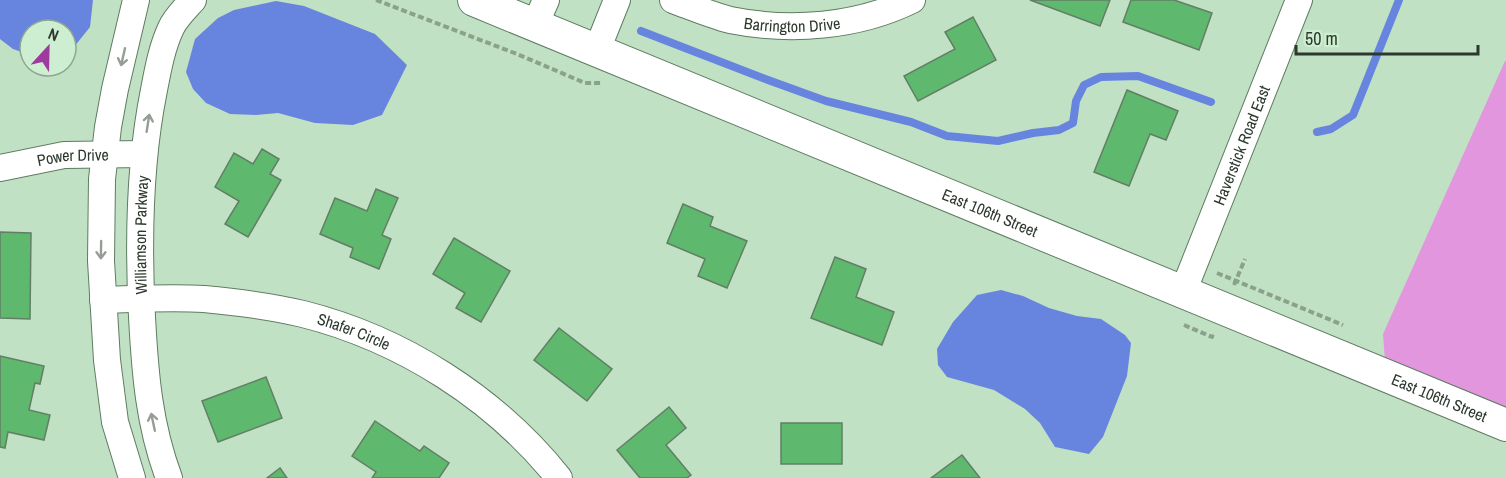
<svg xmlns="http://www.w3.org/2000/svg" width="1506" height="478" viewBox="0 0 1506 478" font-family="'Archivo Narrow',sans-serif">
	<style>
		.green { fill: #e196de }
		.water { fill: #6785de }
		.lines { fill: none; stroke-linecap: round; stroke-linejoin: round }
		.stream { stroke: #6785de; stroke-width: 8 }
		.building { fill: #5eb86e; stroke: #627f65; stroke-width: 1.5 }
		.minor-casing { stroke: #5f7c62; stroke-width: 28 }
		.tertiary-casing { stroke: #5f7c62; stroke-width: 34 }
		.path { stroke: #8aa28c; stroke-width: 4; stroke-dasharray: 6 3; stroke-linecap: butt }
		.minor { stroke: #fff; stroke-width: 26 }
		.tertiary { stroke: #fff; stroke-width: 32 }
		.oneway { stroke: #969c96 }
		.labels { text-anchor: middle; stroke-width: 4.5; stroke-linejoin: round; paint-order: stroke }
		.street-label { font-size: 16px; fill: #2d392e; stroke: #ceeed1 }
	</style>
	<rect width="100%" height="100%" fill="#c1e1c4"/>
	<path class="green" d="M1505,61H1506V408L1385,361L1383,334Z"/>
	<g class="water">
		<path d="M0,0H93L90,27L70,52L66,53V30H30V55L13,49L0,39Z"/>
		<path d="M276,1L304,6L375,34L407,65L382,115L353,125L315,123L278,113L256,115L230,114L206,103L193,89L186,72L195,39L218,18L234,10Z"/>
		<path d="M1001,290L1023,296L1049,308L1077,316L1101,319L1125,335L1131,343L1127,376L1103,437L1089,454L1055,447L1040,423L1025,409L994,390L947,377L938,365L937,349L953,322L977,295Z"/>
	</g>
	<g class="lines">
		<g class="stream">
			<path d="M641,31L768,80L826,101L911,122L947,136L998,141L1033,133L1059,130L1073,123L1076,101L1084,85L1101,77L1138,76L1211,102"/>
			<path d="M1317,132L1331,129L1353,115L1399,0"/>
		</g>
	</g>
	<g class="building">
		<path d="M1030,0H1110L1100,26Z"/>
		<path d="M1131,0H1174L1212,13L1199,50L1123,22Z"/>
		<path d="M973,17L996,60L918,101L904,76L955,49L945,32Z"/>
		<path d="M1127,90L1178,111L1166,140L1150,134L1129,186L1094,172Z"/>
		<path d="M262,149L279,159L270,174L281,180L248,237L225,224L239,201L215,187L234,153L253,164Z"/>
		<path d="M376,189L398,198L382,235L391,239L379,269L350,257L353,248L320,234L335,198L367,211Z"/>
		<path d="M683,204L713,217L710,226L747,241L727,288L698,276L705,259L667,243Z"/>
		<path d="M0,232L31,233L30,319L0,318Z"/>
		<path d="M454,238L510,271L481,322L456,308L465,293L433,274Z"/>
		<path d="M835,257L866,269L856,297L894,312L882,345L811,318Z"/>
		<path d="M559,328L612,369L587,401L534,360Z"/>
		<path d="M0,356L44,366L40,384L35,383L29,410L50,415L44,440L8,432L5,448L0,447Z"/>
		<path d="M266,377L282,418L218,442L202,401Z"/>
		<path d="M669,407L686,428L666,445L691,475L687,478H640L617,450Z"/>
		<path d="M375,421L420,451L424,446L449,463L439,478H372L376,472L352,456Z"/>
		<rect x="781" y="423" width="61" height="41"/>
		<path d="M962,455L980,478H931Z"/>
		<path d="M280,468L287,478H267Z"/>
	</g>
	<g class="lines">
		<defs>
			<g id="minor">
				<path id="s1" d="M673,0C692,7 711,15 730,20C790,32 857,27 912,0"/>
				<path d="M535,25L546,0"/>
				<path d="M597,50L617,0"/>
				<path id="s2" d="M0,168L64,155L144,154"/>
				<path id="s3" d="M1183,292L1299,0"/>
				<path id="s4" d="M103,300C137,299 170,297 204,299C237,302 270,306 303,314C402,339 495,398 559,478"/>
				<path d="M132,478L115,422L107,360L101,261L102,179L108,127L115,89L136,0"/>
				<path id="s5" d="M169,478C149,425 145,373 142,317C138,241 139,164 154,90C158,69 162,47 171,28C176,17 185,9 193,0"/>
			</g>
			<g id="tertiary">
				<path id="s6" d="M474,0L1506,425"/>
			</g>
		</defs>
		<use href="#minor" class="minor-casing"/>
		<use href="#tertiary" class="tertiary-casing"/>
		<g class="path">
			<path d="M376,0L517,54L585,83H602"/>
			<path d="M1217,273L1343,325"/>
			<path d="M1234,285L1245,259"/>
			<path d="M1184,325L1212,337L1213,333"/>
		</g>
		<use href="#minor" class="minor"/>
		<use href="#tertiary" class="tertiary"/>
	</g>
	<defs><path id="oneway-shaft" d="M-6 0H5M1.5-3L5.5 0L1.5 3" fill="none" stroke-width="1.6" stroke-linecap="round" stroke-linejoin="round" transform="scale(1.5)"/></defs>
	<g class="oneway">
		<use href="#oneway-shaft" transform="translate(123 57) rotate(103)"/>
		<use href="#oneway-shaft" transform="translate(148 123) rotate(-81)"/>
		<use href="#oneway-shaft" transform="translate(101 250) rotate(91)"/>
		<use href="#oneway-shaft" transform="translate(153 422) rotate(-102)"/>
	</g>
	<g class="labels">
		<g class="street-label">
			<text dy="6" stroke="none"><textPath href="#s1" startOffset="123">Barrington Drive</textPath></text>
			<text dy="6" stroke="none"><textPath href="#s3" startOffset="158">Haverstick Road East</textPath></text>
			<text dy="6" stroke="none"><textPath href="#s2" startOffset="74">Power Drive</textPath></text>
			<text dy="6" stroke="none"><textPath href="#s6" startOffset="558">East 106th Street</textPath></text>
			<text dy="6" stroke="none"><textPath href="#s5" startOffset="246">Williamson Parkway</textPath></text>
			<text dy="6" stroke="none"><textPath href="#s4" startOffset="255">Shafer Circle</textPath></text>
			<text dy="6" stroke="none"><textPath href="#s6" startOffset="1044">East 106th Street</textPath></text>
		</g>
	</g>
	<g transform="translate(48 48) rotate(22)"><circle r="28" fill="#ceeed1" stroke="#8ea690" stroke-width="1.5"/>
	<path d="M0-4.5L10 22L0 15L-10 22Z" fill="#9f3a9f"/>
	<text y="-9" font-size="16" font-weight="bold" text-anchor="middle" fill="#2d392e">N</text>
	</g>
	<path d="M1296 45v9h182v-9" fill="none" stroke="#2d392e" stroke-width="3"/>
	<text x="1305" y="45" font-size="18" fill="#2d392e" stroke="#ceeed1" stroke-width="4.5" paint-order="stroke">50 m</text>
</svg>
